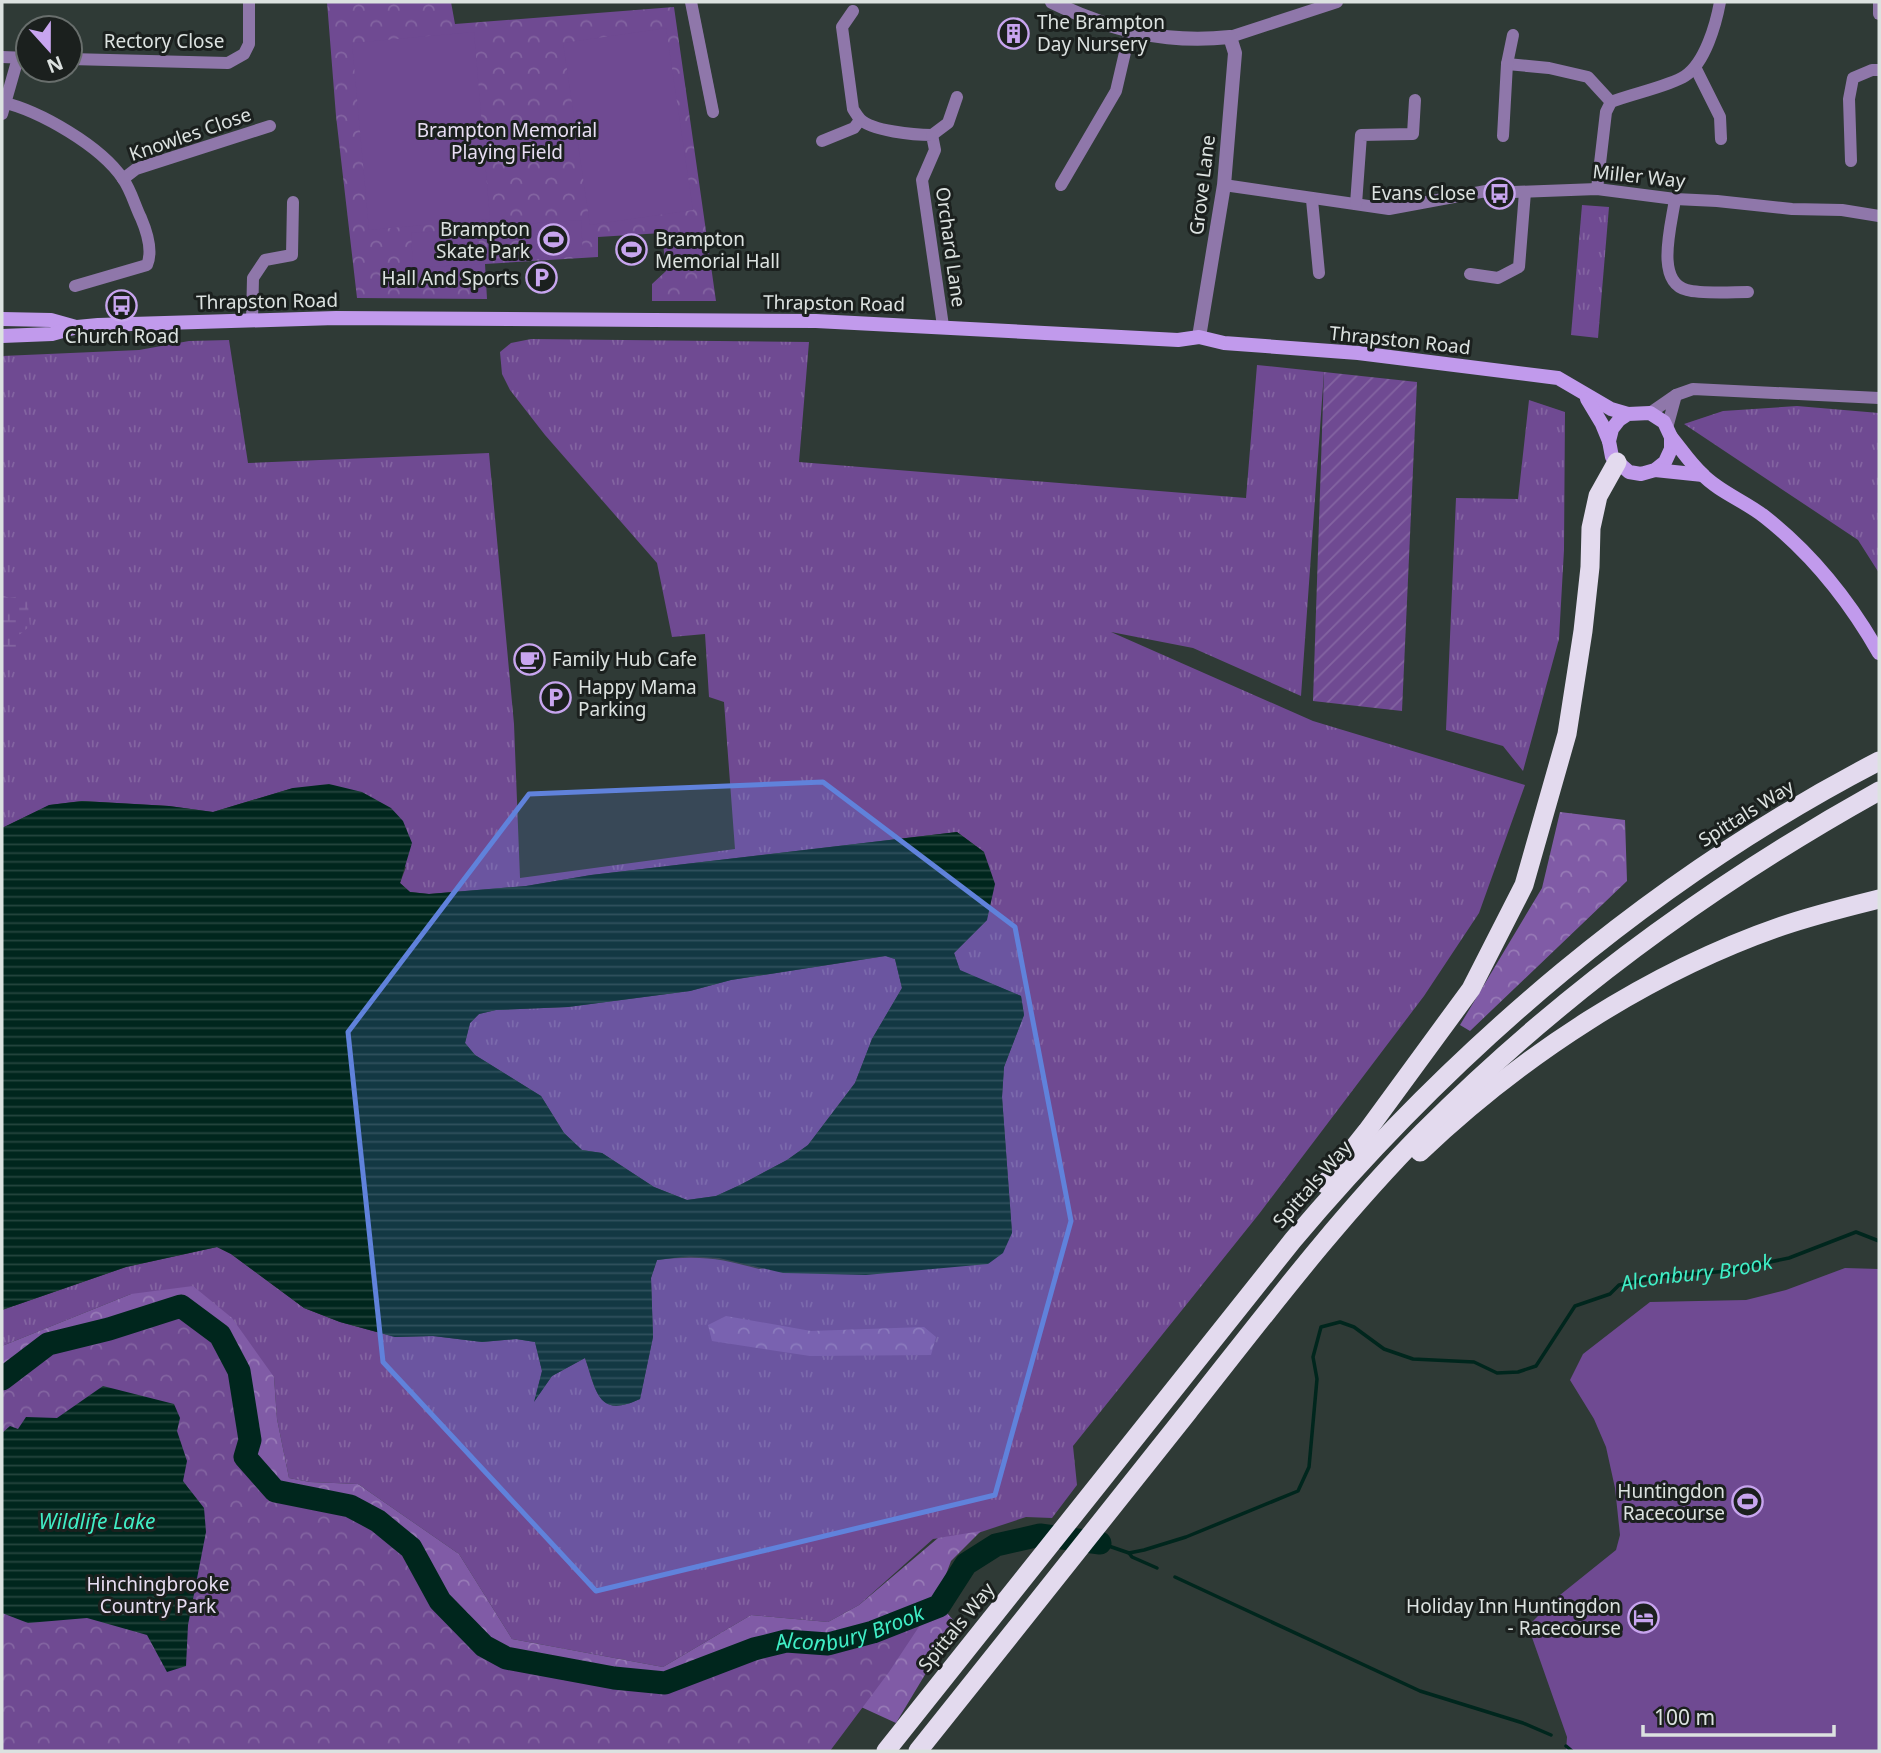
<svg xmlns="http://www.w3.org/2000/svg" width="1881" height="1753" viewBox="0 0 1881 1753" font-family="'Noto Sans',sans-serif">
	<style>
		.grass { fill: url(#grass-tufts) }
		.forest { fill: url(#forest-crowns) }
		.wetland { fill: url(#wetland-marsh) }
		.park { fill: url(#park-crowns) }
		.garden { fill: url(#garden-furrows) }
		.pitch { fill: #6f4a92 }
		.water { fill: url(#water-rules); fill-rule: evenodd }
		.lines { fill: none; stroke-linecap: round; stroke-linejoin: round }
		.stream { stroke: #00261d; stroke-width: 3.5 }
		.river { stroke: #00261d; stroke-width: 23 }
		.minor { stroke: #8f77aa; stroke-width: 12 }
		.tertiary { stroke: #8f77aa; stroke-width: 14 }
		.secondary { stroke: #c19aec; stroke-width: 14 }
		.trunk { stroke: #e3daee; stroke-width: 19 }
		.marked { fill: #6082db; fill-opacity: 0.2; stroke: #6082db; stroke-width: 5; stroke-linejoin: round }
		.labels { text-anchor: middle; stroke-width: 6; stroke-linejoin: round; paint-order: stroke }
		.poi-label { font-size: 19px; fill: #dce2e0; stroke: #1b201e; text-anchor: end }
		.street-label { font-size: 19px; fill: #dce2e0; stroke: #1b201e }
		.park-label { font-size: 19px; fill: #e8def3; stroke: #1b201e }
		.water-label { font-size: 21px; font-style: italic; fill: #40eec6; stroke: #1b201e }
	</style>
	<defs>
		<pattern id="grass-tufts" width="24" height="20" patternUnits="userSpaceOnUse" patternTransform="scale(1.75)"><rect width="24" height="20" fill="#6f4a92"/><path d="M3 7l-1-3M5 7V3M7 7l1-3M15 17l-1-3M17 17v-4M19 17l1-3" fill="none" stroke="#8364a1"/></pattern>
		<pattern id="forest-crowns" width="20" height="18" patternUnits="userSpaceOnUse" patternTransform="scale(1.75)"><rect width="20" height="18" fill="#805ba6"/><path d="M2 6a3 3 0 1 1 6 0M12 15a3 3 0 1 1 6 0" fill="none" stroke="#977ab6"/></pattern>
		<pattern id="wetland-marsh" width="20" height="14" patternUnits="userSpaceOnUse" patternTransform="scale(1.75)"><rect width="20" height="14" fill="#6f4a92"/><path d="M1 5h8M5 5V1M11 12h8M15 12V8" fill="none" stroke="#8364a1"/></pattern>
		<pattern id="park-crowns" width="20" height="18" patternUnits="userSpaceOnUse" patternTransform="scale(1.75)"><rect width="20" height="18" fill="#6f4a92"/><path d="M2 6a3 3 0 1 1 6 0M12 15a3 3 0 1 1 6 0" fill="none" stroke="#8364a1"/></pattern>
		<pattern id="garden-furrows" width="10" height="10" patternUnits="userSpaceOnUse" patternTransform="scale(1.75)"><rect width="10" height="10" fill="#6f4a92"/><path d="M-1 1l2-2M0 10L10 0M9 11l2-2" fill="none" stroke="#8364a1"/></pattern>
		<pattern id="water-rules" width="6" height="5" patternUnits="userSpaceOnUse" patternTransform="scale(1.75)"><rect width="6" height="5" fill="#00261d"/><path d="M0 2.5h6" fill="none" stroke="#25453e"/></pattern>
	</defs>
	<rect width="100%" height="100%" fill="#2f3a36"/>
	<g class="grass">
		<path d="M1582,205L1609,207L1598,338L1571,335Z"/>
		<path d="M531,339L809,342L799,462L1246,498L1257,365L1324,372L1301,696L1193,648L1111,632L1313,721L1525,785L1479,913L1424,996L1259,1214L1073,1446L1077,1485L1052,1518L1026,1517L978,1533L933,1539L859,1605L828,1622L751,1615L663,1667L512,1639L459,1554L358,1484L310,1482L289,1478L277,1419L274,1377L131,1294L2,1346V1310L126,1267L217,1247L231,1254L304,1308L340,1322L395,1337L433,1336L482,1342L516,1339L535,1342L542,1371L535,1400L552,1376L585,1358C596,1391 598,1419 640,1399L653,1337L651,1278L657,1260C698,1255 720,1258 759,1269L1012,1233L1002,1097L1004,1067L1024,1015L1021,996L960,971L954,953L987,920L984,852L957,832L591,875L526,886L429,894L410,892L400,883L406,867L293,788L213,812L169,806L82,801L50,805L2,828V356L139,350L189,341L229,340L248,463L489,453L514,724L520,878L735,849L724,702L709,697L705,634L672,637L657,563L545,435L510,390L502,374L500,352L511,343Z"/>
		<path d="M1529,400L1565,412L1564,550L1559,639L1523,771L1503,746L1446,730L1456,498L1518,499Z"/>
		<path d="M1797,406L1879,413V573L1858,540L1684,424L1723,411Z"/>
		<path d="M886,956L895,959L902,988L872,1039L855,1083L808,1145L787,1160L740,1185L716,1196L687,1200L654,1187L602,1153L582,1150L564,1133L541,1096L475,1055L465,1043L470,1023L479,1014L496,1010L568,1007L690,991L731,980Z"/>
	</g>
	<g class="forest">
		<path d="M1560,812L1625,820L1627,881L1470,1031L1460,1025L1542,888Z"/>
		<path d="M193,1286L232,1318L274,1377L277,1419L289,1478L310,1482L358,1484L459,1554L512,1639L663,1667L751,1615L828,1622L859,1605L938,1538L981,1531L951,1561L936,1601L956,1623L896,1723L848,1701L684,1698L626,1676L610,1689L608,1751L2,1408V1346L131,1294Z"/>
		<path d="M726,1316L811,1331L924,1327L936,1337L931,1355L810,1356L712,1341L708,1325Z"/>
	</g>
	<path class="wetland" d="M2,595L9,598L27,595L30,626L19,635L21,652L9,658L2,659Z"/>
	<g class="park">
		<path d="M327,2H451L455,24L674,7L716,301H652V284L666,271L662,233L598,237V257L485,264L487,299L357,298L336,116Z"/>
		<path d="M181,1306L220,1335L239,1371L250,1440L245,1457L275,1491L350,1506L411,1548L440,1601L484,1646L506,1658L546,1667L666,1683L754,1649L786,1641L828,1644L873,1632L905,1618L936,1601L889,1672L830,1751H2V1379L48,1344L109,1329Z"/>
	</g>
	<path class="garden" d="M1324,372L1417,382L1402,711L1313,701Z"/>
	<g class="pitch">
		<path d="M666,28L693,210L590,225L563,43Z"/>
		<path d="M474,32L490,219L369,230L352,43Z"/>
		<path d="M581,220L583,256L526,260L523,224Z"/>
		<path d="M478,229L480,264L413,268L411,233Z"/>
		<path d="M1845,1268L1879,1269V1751H1566L1567,1737L1528,1626L1555,1599L1616,1550L1620,1535L1615,1488L1606,1447L1594,1419L1570,1380L1583,1354L1650,1302L1746,1300L1786,1290Z"/>
	</g>
	<g class="water">
		<path d="M329,784L362,792L391,808L403,821L412,843L400,883L410,892L429,894L526,886L591,875L957,832L984,852L995,884L987,920L954,953L960,970L1021,996L1024,1015L1004,1067L1002,1097L1012,1233L1003,1253L988,1264L866,1275L783,1273L719,1258L689,1256L657,1260L651,1278L653,1337L640,1399C597,1419 597,1391 585,1358L552,1376L534,1402L542,1371L535,1342L516,1339L482,1342L433,1336L395,1337L340,1322L304,1308L231,1254L217,1247L126,1267L2,1310V828L49,805L82,801L169,806L213,812L293,788ZM885,956L895,959L902,988L872,1039L855,1083L808,1145L787,1160L740,1185L716,1196L687,1200L654,1187L602,1153L582,1150L564,1133L541,1096L475,1055L465,1043L470,1023L479,1014L496,1010L568,1007L690,991L731,980Z"/>
		<path d="M103,1386L174,1404L180,1418L177,1431L187,1461L183,1481L204,1508L206,1532L188,1625L186,1666L167,1672L147,1635L87,1618L28,1623L2,1613V1433L10,1426L18,1429L26,1417L57,1418Z"/>
	</g>
	<g class="lines">
		<g class="stream">
			<path id="s1" d="M1100,1543L1129,1553L1144,1550L1186,1537L1298,1491L1309,1467L1317,1379L1313,1357L1321,1327L1340,1322L1354,1327L1384,1349L1413,1359L1474,1362L1497,1373L1518,1372L1536,1366L1575,1306L1610,1294L1619,1285L1659,1277L1727,1271L1789,1258L1856,1232L1879,1241"/>
			<path d="M1129,1553L1132,1557L1157,1568"/>
			<path d="M1175,1577L1420,1691L1523,1723L1551,1735"/>
			<path d="M1566,1746L1572,1751"/>
		</g>
		<path class="river" id="s2" d="M2,1379L48,1344L109,1329L181,1306L220,1335L239,1371L250,1440L245,1457L275,1491L350,1506L378,1521L411,1548L440,1601L484,1646L506,1658L614,1678L665,1683L754,1649L786,1641L828,1644L873,1632L939,1606L966,1564L996,1545L1040,1535L1100,1543"/>
		<g class="minor">
			<path d="M691,2L713,112"/>
			<path d="M1879,2V14"/>
			<path d="M853,11L842,27L853,109C855,112 857,116 860,119C871,131 915,135 932,135L935,150L922,180L943,326"/>
			<path d="M1230,37L1337,2"/>
			<path d="M2,57L28,58"/>
			<path d="M70,59L228,63L244,54L249,44V2"/>
			<path d="M1507,64L1549,68L1588,77L1611,102"/>
			<path d="M1695,67L1720,117L1721,139"/>
			<path d="M2,102C40,111 101,146 123,179C131,190 135,206 141,218C147,232 153,251 147,265L75,286"/>
			<path d="M2,114L18,58"/>
			<path d="M932,135L948,123L957,97"/>
			<path d="M1503,136L1507,64L1513,35"/>
			<path d="M822,141L854,128L860,120"/>
			<path d="M1851,161L1849,99L1853,78L1872,70H1879"/>
			<path d="M123,179L136,169L270,126"/>
			<path d="M1061,185L1116,91L1130,31"/>
			<path d="M1224,185L1389,209L1486,191L1487,193L1597,189L1675,199L1717,201L1792,209L1842,210L1879,216"/>
			<path d="M1597,189L1606,112L1611,102C1631,94 1670,86 1685,76C1705,63 1716,24 1720,2"/>
			<path d="M1675,199C1672,223 1654,282 1687,290C1701,294 1732,292 1748,292"/>
			<path d="M1312,200L1319,273"/>
			<path d="M1356,204L1361,135L1413,134L1415,100"/>
			<path d="M1470,274L1498,278L1519,267L1525,192"/>
			<path d="M252,320L253,278L265,260L292,255L293,202"/>
			<path d="M1676,395L1693,389L1879,398"/>
			<path d="M1650,413L1676,395L1667,428"/>
		</g>
		<path class="tertiary" d="M1052,2C1110,30 1165,44 1230,37L1235,53L1224,185L1199,337"/>
		<g class="secondary">
			<path d="M2,319L51,320L76,327"/>
			<path d="M2,336L52,334L77,327L98,325L336,318L816,321L1178,340L1199,337L1224,343L1358,353L1558,378L1611,409L1628,414L1650,413L1664,422L1671,437V449L1665,462L1655,470L1641,474L1629,472L1612,457L1609,441L1612,429L1619,420L1628,414"/>
			<path d="M1587,399L1602,424L1609,441"/>
			<path d="M1671,437C1681,449 1690,463 1702,474C1719,492 1745,501 1765,517C1812,554 1850,602 1879,653"/>
			<path d="M1655,470L1703,475"/>
		</g>
		<g class="trunk">
			<path d="M1420,1152C1522,1055 1649,972 1782,926C1814,915 1847,907 1879,899"/>
			<path d="M1325,1184L1367,1131L1471,989L1524,885L1567,734L1583,631L1590,567L1591,528L1598,496L1617,462"/>
			<path d="M886,1751L1293,1240C1457,1046 1653,878 1879,761"/>
			<path d="M918,1751C1008,1638 1099,1525 1188,1412C1264,1316 1337,1219 1423,1132C1558,996 1712,884 1879,791"/>
		</g>
	</g>
	<path class="marked" d="M823,782L1015,927L1071,1221L995,1495L596,1591L383,1362L348,1032L529,794Z"/>
	<defs>
		<symbol id="building-ring" viewBox="-11 -11 22 22"><circle r="9.5" fill="#1b201e" stroke="#c8a5ef" stroke-width="1.5"/><path d="M-4-6H4V6H1V3H-1V6H-4ZM-2.5-4.3h1.7v1.8h-1.7ZM.8-4.3h1.7v1.8H.8ZM-2.5-1h1.7V.8h-1.7ZM.8-1h1.7V.8H.8Z" fill="#c8a5ef"/></symbol>
		<symbol id="bus-ring" viewBox="-11 -11 22 22"><circle r="9.5" fill="#1b201e" stroke="#c8a5ef" stroke-width="1.5"/><path d="M-5-6H5V4H4V6H2V4H-2V6H-4V4H-5ZM-3.5-4V0h7V-4ZM-3.5 1.2v1.5H-2V1.2ZM2 1.2v1.5H3.5V1.2Z" fill="#c8a5ef"/></symbol>
		<symbol id="stadium-ring" viewBox="-11 -11 22 22"><circle r="9.5" fill="#1b201e" stroke="#c8a5ef" stroke-width="1.5"/><path d="M0-5a6.5 5 0 1 0 0 10a6.5 5 0 1 0 0-10ZM-3.5-1.8h7v3.6h-7Z" fill="#c8a5ef"/></symbol>
		<symbol id="parking-ring" viewBox="-11 -11 22 22"><circle r="9.5" fill="#1b201e" stroke="#c8a5ef" stroke-width="1.5"/><path d="M-3.5-5.5H1a3.5 3.5 0 0 1 0 7H-1V5.5H-3.5ZM-1-3.4V-.6H.8a1.4 1.4 0 0 0 0-2.8Z" fill="#c8a5ef"/></symbol>
		<symbol id="cafe-ring" viewBox="-11 -11 22 22"><circle r="9.5" fill="#1b201e" stroke="#c8a5ef" stroke-width="1.5"/><path d="M-5.5-4.5H6V0H3Q3 3.5 0 3.5H-2.5Q-5.5 3.5-5.5 0ZM3-3.2v2h1.7v-2ZM-6 4.5H4V6H-6Z" fill="#c8a5ef"/></symbol>
		<symbol id="hotel-ring" viewBox="-11 -11 22 22"><circle r="9.5" fill="#1b201e" stroke="#c8a5ef" stroke-width="1.5"/><path d="M-6-4.5h1.5V1H6V5H4.5V3h-9V5H-6ZM-4 0a1.8 1.8 0 1 1 3.6 0ZM.5 0V-2.5h3Q6-2.5 6 0Z" fill="#c8a5ef"/></symbol>
	</defs>
	<g fill-rule="evenodd">
		<use href="#building-ring" x="996" y="16" width="35" height="35"/>
		<use href="#bus-ring" x="1482" y="176" width="35" height="35"/>
		<use href="#stadium-ring" x="536" y="222" width="35" height="35"/>
		<use href="#stadium-ring" x="614" y="232" width="35" height="35"/>
		<use href="#parking-ring" x="524" y="260" width="35" height="35"/>
		<use href="#bus-ring" x="104" y="288" width="35" height="35"/>
		<use href="#cafe-ring" x="512" y="642" width="35" height="35"/>
		<use href="#parking-ring" x="538" y="680" width="35" height="35"/>
		<use href="#stadium-ring" x="1730" y="1484" width="35" height="35"/>
		<use href="#hotel-ring" x="1626" y="1600" width="35" height="35"/>
	</g>
	<g class="labels">
		<g class="poi-label">
			<text x="1037" y="29" text-anchor="start">The Brampton<tspan x="1037" dy="22">Day Nursery</tspan></text>
			<text x="1476" y="200">Evans Close</text>
			<text x="530" y="236">Brampton<tspan x="530" dy="22">Skate Park</tspan></text>
			<text x="655" y="246" text-anchor="start">Brampton<tspan x="655" dy="22">Memorial Hall</tspan></text>
			<text x="519" y="285">Hall And Sports</text>
			<text x="122" y="343" text-anchor="middle">Church Road</text>
			<text x="552" y="666" text-anchor="start">Family Hub Cafe</text>
			<text x="578" y="694" text-anchor="start">Happy Mama<tspan x="578" dy="22">Parking</tspan></text>
			<text x="1725" y="1498">Huntingdon<tspan x="1725" dy="22">Racecourse</tspan></text>
			<text x="1621" y="1613">Holiday Inn Huntingdon<tspan x="1621" dy="22">- Racecourse</tspan></text>
		</g>
		<g class="street-label">
			<text x="164" y="48">Rectory Close</text>
			<text transform="translate(190 134) rotate(-19)" y="7">Knowles Close</text>
			<text transform="translate(1639 176) rotate(6)" y="7">Miller Way</text>
			<text transform="translate(1202 185) rotate(-83)" y="7">Grove Lane</text>
			<text transform="translate(951 247) rotate(82)" y="7">Orchard Lane</text>
			<text transform="translate(267 301) rotate(-1)" y="7">Thrapston Road</text>
			<text transform="translate(834 303) rotate(1)" y="7">Thrapston Road</text>
			<text transform="translate(1400 340) rotate(6)" y="7">Thrapston Road</text>
			<text transform="translate(1746 813) rotate(-32)" y="7">Spittals Way</text>
			<text transform="translate(1312 1184) rotate(-49)" y="7">Spittals Way</text>
			<text transform="translate(956 1627) rotate(-51)" y="7">Spittals Way</text>
		</g>
		<g class="park-label">
			<text x="507" y="137">Brampton Memorial<tspan x="507" dy="22">Playing Field</tspan></text>
			<text x="158" y="1591">Hinchingbrooke<tspan x="158" dy="22">Country Park</tspan></text>
		</g>
		<g class="water-label">
			<text dy="7" stroke="none"><textPath href="#s1" startOffset="808">Alconbury Brook</textPath></text>
			<text x="97" y="1529">Wildlife Lake</text>
			<text dy="7" stroke="none"><textPath href="#s2" startOffset="1073">Alconbury Brook</textPath></text>
		</g>
	</g>
	<rect width="1881" height="1753" fill="none" stroke="#dce2e0" stroke-width="7"/>
	<g transform="translate(49 49) rotate(159)"><circle r="33" fill="#1b201e" stroke="#686e6c" stroke-width="2"/>
	<path d="M0-5L12 26L0 18L-12 26Z" fill="#c8a5ef"/>
	<text y="-10" font-size="19" font-weight="bold" text-anchor="middle" fill="#dce2e0">N</text>
	</g>
	<path d="M1643 1725v10h191v-10" fill="none" stroke="#dce2e0" stroke-width="3.5"/>
	<text x="1654" y="1725" font-size="21" fill="#dce2e0" stroke="#1b201e" stroke-width="5" paint-order="stroke">100 m</text>
</svg>
